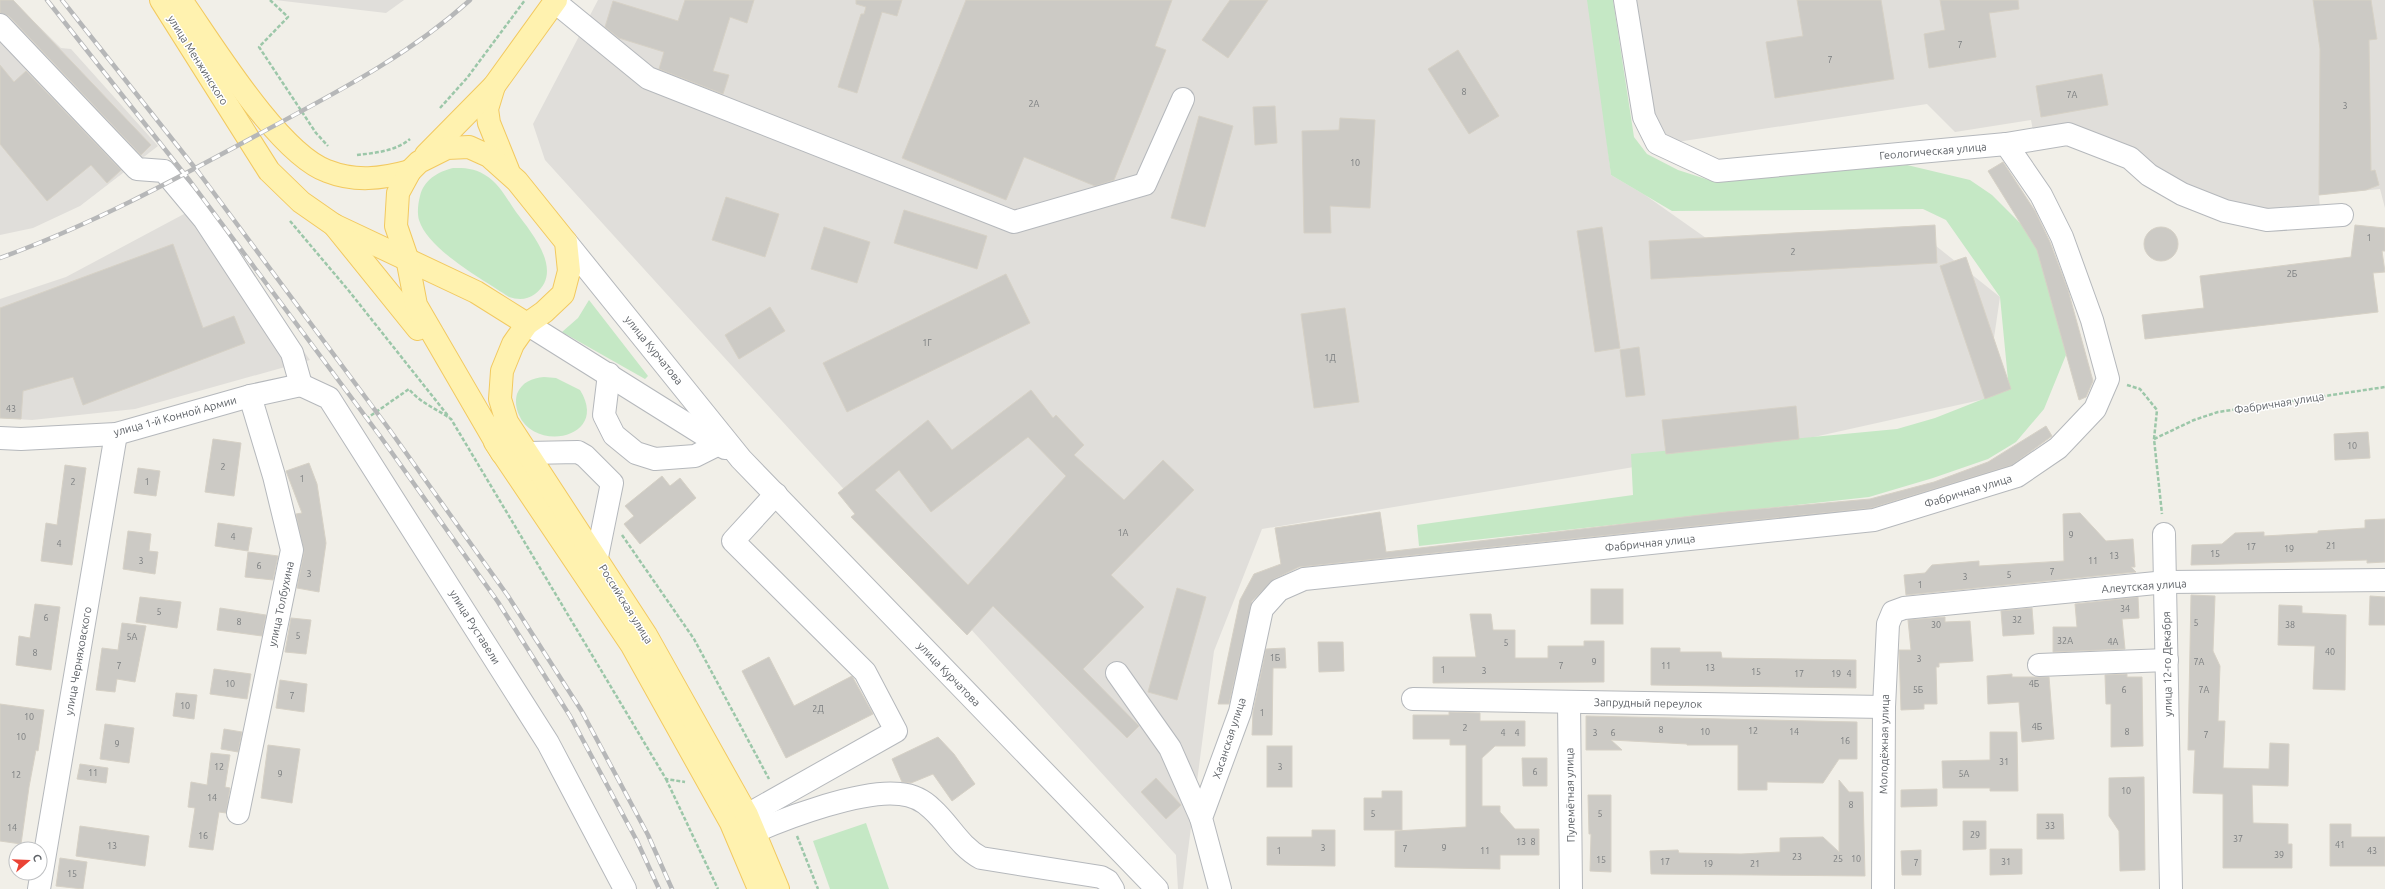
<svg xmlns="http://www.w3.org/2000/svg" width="2385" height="889" viewBox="0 0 2385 889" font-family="Ubuntu,sans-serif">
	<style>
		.industrial { fill: #e0deda }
		.green { fill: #c5e8c5 }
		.building { fill: #cccac5; stroke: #d6d1c6; fill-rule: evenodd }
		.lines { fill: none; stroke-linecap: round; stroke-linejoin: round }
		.minor-casing { stroke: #b5b8bc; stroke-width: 24 }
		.major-casing { stroke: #f2c960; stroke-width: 24 }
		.path { stroke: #9cc7a9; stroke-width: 2.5; stroke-dasharray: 4 2; stroke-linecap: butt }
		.minor { stroke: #fff; stroke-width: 22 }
		.major { stroke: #fff2af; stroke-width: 22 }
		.rail-casing { stroke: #b6b7b8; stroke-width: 4.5 }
		.rail { stroke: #fff; stroke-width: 3; stroke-dasharray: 9; stroke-linecap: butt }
		.labels { text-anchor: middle; stroke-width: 3; stroke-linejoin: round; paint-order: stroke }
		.number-label { font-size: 9px; fill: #7a7d7f }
		.street-label { font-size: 11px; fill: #5f6368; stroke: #fff }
	</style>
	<rect width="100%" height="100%" fill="#f1efe8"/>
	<g class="industrial">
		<path d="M0,0H12L61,48L71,49L158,146L80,206L33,228L0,235Z"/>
		<path d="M275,0H404L386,13Z"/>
		<path d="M598,0H1590L1611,175L1645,195L1706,238L1911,226L2000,297L1985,399L1814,437L1262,529L1214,651L1183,889H1178L1176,855L545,160L533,124Z"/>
		<path d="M1636,0H2385V208L2380,189L2319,195L2320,210L2232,215L2123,162L2033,131L2031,120L1955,132L1927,104L1677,142L1664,138L1653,125Z"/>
		<path d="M199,206L310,360L135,409L32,420L0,418V299L66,277Z"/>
	</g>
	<g class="green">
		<path d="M1587,0H1613L1634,137L1647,154L1678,170L1709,180L1907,165L1970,180L1992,195L2030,233L2056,286L2066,355L2044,409L2016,442L1988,459L1933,478L1869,497L1419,546L1417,525L1633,495L1631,454L1897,429L1935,418L2001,392L2008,380L2000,297L1946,220L1923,209L1672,211L1611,175Z"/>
		<path d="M453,168C464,168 475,168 485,175C499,183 507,199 516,212C531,232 565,271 535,294C527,300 518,300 509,297C484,280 428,250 419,220C417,213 418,204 420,196C424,180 437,172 453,168Z"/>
		<path d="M589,300L648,376L645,379L562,332L578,318Z"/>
		<path d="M544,377L556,378L580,390C610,438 535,453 519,415C516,408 515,401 517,394C522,382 532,378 544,377Z"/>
		<path d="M866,823L889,889H830L813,841Z"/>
	</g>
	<g class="building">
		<path d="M0,0H13L151,145L141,155L9,16L0,13Z"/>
		<path d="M685,0H754L747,23L730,17L713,71L729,75L723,94L659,69L664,52L619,38L605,27L613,1L678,21Z"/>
		<path d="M856,0H902L897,16L882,12L857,93L838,87L861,14H864L866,7L856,4Z"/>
		<path d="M966,0H1172L1155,46L1166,50L1114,180L1095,186L1024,157L1006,200L902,158Z"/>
		<path d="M1230,0H1268L1228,58L1202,40Z"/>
		<path d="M1797,0H1881L1894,79L1775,98L1766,42L1803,36Z"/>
		<path d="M1940,0H2018L2019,9L1989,13L1996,57L1929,68L1924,34L1945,30Z"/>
		<path d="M2313,0H2371L2377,39L2369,40L2371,171L2375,170L2379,185L2366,190L2319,195L2320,49Z"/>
		<path d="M1458,50L1499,116L1469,134L1428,69Z"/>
		<path d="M0,65L14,82L26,71L121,170L107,183L91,165L47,201L0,144Z"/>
		<path d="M2102,74L2108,105L2041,117L2036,86Z"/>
		<path d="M1275,106L1277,143L1255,145L1253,107Z"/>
		<path d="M1199,116L1233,126L1205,227L1171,218Z"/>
		<path d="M1340,118L1375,120L1370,208L1330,206L1331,233H1304L1302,131L1339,130Z"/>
		<path d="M2003,162L2035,211L2050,242L2068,290L2093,381L2086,397L2079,400L2037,250L1988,171Z"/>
		<path d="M726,197L779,214L765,257L712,240Z"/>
		<path d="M904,210L987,236L977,269L894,243Z"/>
		<path d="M1935,225L1937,263L1651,279L1649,241Z"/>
		<path d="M2355,225L2385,228V251H2382L2385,272L2373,273L2378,312L2145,339L2142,315L2204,308L2200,276L2351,257Z"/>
		<path d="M824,227L870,242L857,283L811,269Z"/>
		<path d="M1602,227L1620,348L1595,352L1577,231Z"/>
		<circle cx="2161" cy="244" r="17"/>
		<path d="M173,244L203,328L234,316L245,343L83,405L73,377L23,391L21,419L0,418V308Z"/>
		<path d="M1966,257L2011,389L1985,399L1940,266Z"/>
		<path d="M1006,274L1030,323L847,412L823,363Z"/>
		<path d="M770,307L785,331L739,359L725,335Z"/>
		<path d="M1345,308L1359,402L1314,408L1301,314Z"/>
		<path d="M1639,347L1645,395L1626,397L1620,350Z"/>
		<path d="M1031,390L1053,418L1056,415L1084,445L1074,455L1124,500L1163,460L1194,490L1111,575L1144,607L1083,669L1139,726L1127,738L993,606L967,635L851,517L855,514L838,493L928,420L952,450ZM1028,437L1066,476L968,585L875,490L899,470L931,512Z"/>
		<path d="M1796,406L1799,439L1666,454L1662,420Z"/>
		<path d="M2046,426L2052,436L2012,465L1871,508L1299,567L1274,579L1252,601L1229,704H1218L1240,600L1254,574L1281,564L1275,528L1380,512L1386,552L1726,512L1870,499L1934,482L1988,462Z"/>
		<path d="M2368,432L2370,458L2335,460L2334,434Z"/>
		<path d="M213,439L241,443L234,496L205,492Z"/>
		<path d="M309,463L317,484L326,543L319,592L297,588L304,552L296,514L302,513L286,471Z"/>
		<path d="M65,465L86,468L72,565L41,561L46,523L57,525Z"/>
		<path d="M138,468L160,471L156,496L134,493Z"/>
		<path d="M662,476L670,486L680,478L696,498L640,544L624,524L634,516L625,506Z"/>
		<path d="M2080,513L2106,541L2133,539L2135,567H2131L2136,572L1906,595L1904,575L1925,573L1932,565L1979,561V566L2064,561L2063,514Z"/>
		<path d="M2385,519V562L2367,563V560L2191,565L2192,545L2222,544L2235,533L2264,532V536L2318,533V531L2365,528V520Z"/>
		<path d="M218,523L252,528L248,551L215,546Z"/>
		<path d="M128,531L151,534L149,551L158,552L155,574L123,569Z"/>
		<path d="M248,552L278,556L273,580L245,577Z"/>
		<path d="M1177,588L1206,597L1177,700L1148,692Z"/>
		<rect x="1591" y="589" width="32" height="35"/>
		<path d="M2191,595L2215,596L2213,651L2220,666L2218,721H2225L2223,768L2269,769L2270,743L2289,744L2288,786L2252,785L2253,823L2288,824V844H2292V868H2223V794L2193,793L2195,750H2188Z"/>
		<path d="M2370,596L2385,597V625H2369Z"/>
		<path d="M140,597L181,602L177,628L136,622Z"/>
		<path d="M2138,597L2139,618L2122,619L2125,649L2053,652V627H2077L2075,604Z"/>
		<path d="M35,604L60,607L51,670L16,665L19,636L30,638Z"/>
		<path d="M2279,605L2302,606V613L2346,615L2345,690L2313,689L2315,646L2278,645Z"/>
		<path d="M220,608L266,615L262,636L217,630Z"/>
		<path d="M2032,608L2034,634L2003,636L2001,611Z"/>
		<path d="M1470,614H1491L1493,630H1515V658H1548V646H1584V641H1604V682L1433,683V657H1476Z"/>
		<path d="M1945,617V622L1970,621L1973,661L1939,663V667H1936L1937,704H1924V709L1901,710L1899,650H1911L1908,620Z"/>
		<path d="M291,618L311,620L306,654L285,652Z"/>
		<path d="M122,623L146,626L135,682L117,679L115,692L96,690L102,648L118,650Z"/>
		<path d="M1318,642H1343L1344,671L1319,672Z"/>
		<path d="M1285,648L1286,668H1273L1272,735H1252L1253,712L1266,649Z"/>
		<path d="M1651,648H1680V652H1721L1722,658L1856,660V688L1651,685Z"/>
		<path d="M769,657L794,706L852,676L873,714L786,758L742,671Z"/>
		<path d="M214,669L251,674L247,699L210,694Z"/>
		<path d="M2012,674V677H2049L2054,739L2022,742L2019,702L1988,704L1987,676Z"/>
		<path d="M2127,674V677H2142L2143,746L2111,747V704H2106L2105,675Z"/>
		<path d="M280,680L307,684L304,712L276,708Z"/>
		<path d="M176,693L197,695L194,719L173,716Z"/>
		<path d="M0,704L44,710L38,751L36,750L29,787L21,844L0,841Z"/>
		<path d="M1449,712L1480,713V721H1525V746H1495L1482,758V806H1500V812L1515,829H1539V855H1500V869L1395,867V831L1466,827V745H1450V739H1413V715H1449Z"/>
		<path d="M1586,716L1857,722V759H1839L1823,783L1767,782V790H1738V745H1687V744L1611,740L1622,750H1586Z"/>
		<path d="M105,724L134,728L129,763L100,759Z"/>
		<path d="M224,729L242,732L238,752L221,749Z"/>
		<path d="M1990,732H2017L2018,791H1990V788H1943L1942,761L1990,760Z"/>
		<path d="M938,737L954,754L975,784L952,801L933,774L911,783L902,782L892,759Z"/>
		<path d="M268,745L300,749L292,803L261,798Z"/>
		<rect x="1267" y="746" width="25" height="41"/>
		<path d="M211,753L230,755L225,787L230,788L226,813L219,812L213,850L189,847L195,808L188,807L191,782L207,785Z"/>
		<path d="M1522,758H1547V786H1523Z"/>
		<path d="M80,764L108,768L106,783L77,779Z"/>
		<path d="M2144,777L2145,870L2120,871L2119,831L2109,816V778Z"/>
		<path d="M1156,778L1181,805L1166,819L1141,792Z"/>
		<path d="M1839,780L1849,792H1863L1865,876L1651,874L1650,851L1678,850L1679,853L1741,854L1780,852V838L1823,837L1839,852Z"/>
		<path d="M1937,789V806L1901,807V790Z"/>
		<path d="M1382,791H1402V830H1364V798H1382Z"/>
		<path d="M1588,795H1611V872L1590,871L1591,834H1589Z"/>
		<path d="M2037,814H2063L2064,839H2037Z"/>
		<path d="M1963,821H1986V849L1963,850Z"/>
		<path d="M2330,824H2351V837H2385V866H2330Z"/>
		<path d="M80,826L149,836L145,866L76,856Z"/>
		<path d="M1312,830H1335V866L1267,865V837H1312Z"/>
		<path d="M1990,849H2022V874L1990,875Z"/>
		<path d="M1921,850V875H1902L1901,851Z"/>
		<path d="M60,858L87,862L83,889L56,886Z"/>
	</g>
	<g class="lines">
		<defs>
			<g id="minor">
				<path d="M1625,0L1644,117L1657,143L1717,171L2006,144L2068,134L2130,158L2149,175L2182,194L2225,211L2267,220L2342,215"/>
				<path d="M555,2L648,78L1014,222L1145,184L1183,99"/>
				<path d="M0,25L137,169L164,171L204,219L292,353L301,385"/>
				<path d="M566,242L741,459L1157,889"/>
				<path d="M527,324L725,448"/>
				<path d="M609,374L604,415L614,435L636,453L655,459L695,456L719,444"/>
				<path d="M301,385L329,398L548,743L625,889"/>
				<path d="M0,438L21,439L116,434L250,396L301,385"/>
				<path d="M528,453L578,452L585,456L612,483L597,557"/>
				<path d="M2164,534L2171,889"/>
				<path d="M2039,665L2167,660"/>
				<path d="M1117,673L1170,748L1201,818"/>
				<path d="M1413,699L1884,707"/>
				<path d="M1569,702L1571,889"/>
				<path d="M238,813L292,550L274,476L250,396"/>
				<path d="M747,815L896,731L865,672L733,541L776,494"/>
				<path d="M754,832C788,817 863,789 900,794C912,795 923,800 932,809C950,825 959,846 981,858L1101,877L1108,881L1113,889"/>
				<path d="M39,889L116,434"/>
				<path d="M1220,889L1201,818L1240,712L1262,609L1279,590L1304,579L1874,520L2017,476L2058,448L2095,409L2108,379L2092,320L2062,237L2041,195L2006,144"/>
				<path d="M1883,889L1884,707L1888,624L1893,612L1904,608L2166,582L2385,580"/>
			</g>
			<g id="major">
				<path d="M161,0L269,171L301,202L334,225L476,292L527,324"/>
				<path d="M181,0C212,44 278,153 327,171C355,182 381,179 410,171"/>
				<path d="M494,86L487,109L489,123L508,170"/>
				<path d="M426,155L494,86L556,0"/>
				<path d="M334,225L418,329"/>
				<path d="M495,442L631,644L731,823L759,889"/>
				<path d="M502,453L416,305L407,258L396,226L398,193L410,171L419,162L447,148L469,147L489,156L517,181L566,242L569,271L563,294L544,312L527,324L513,344L502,371L500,399L507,422L646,635L747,815L778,889"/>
			</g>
		</defs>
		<use href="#minor" class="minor-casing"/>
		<use href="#major" class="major-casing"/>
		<g class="path">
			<path d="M270,0L288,17L259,47L316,133L328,146"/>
			<path d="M440,108L467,78L525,0"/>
			<path d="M357,155C375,153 396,151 410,139"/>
			<path d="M290,221L349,291L449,417"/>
			<path d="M2127,385L2140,389L2157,410L2154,439L2162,514"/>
			<path d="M366,419L409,389C420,403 437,409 451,419L666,779L685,782"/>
			<path d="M2154,439L2194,420L2218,412L2385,387"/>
			<path d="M622,535L694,639L769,779"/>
			<path d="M666,779L718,889"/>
			<path d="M797,836L818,889"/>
		</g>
		<use href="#minor" class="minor"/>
		<use href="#major" class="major"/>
		<defs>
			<g id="rail">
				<path d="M47,0L190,181L380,436L498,602L570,716L637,841L659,889"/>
				<path d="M62,0L199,173L389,429L508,596L581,710L648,835L672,889"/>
				<path d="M0,258C91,225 174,180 259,134C333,94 407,57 470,0"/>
			</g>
		</defs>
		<use href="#rail" class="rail-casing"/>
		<use href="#rail" class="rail"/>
	</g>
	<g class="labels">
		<g class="number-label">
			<text x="1960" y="48">7</text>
			<text x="1830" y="63">7</text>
			<text x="1464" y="95">8</text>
			<text x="2072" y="98">7А</text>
			<text x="1034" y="107">2А</text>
			<text x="2345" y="109">3</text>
			<text x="1355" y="166">10</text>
			<text x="2369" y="241">1</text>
			<text x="1793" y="255">2</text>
			<text x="2292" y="277">2Б</text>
			<text x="927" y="346">1Г</text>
			<text x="1330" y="361">1Д</text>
			<text x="11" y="412">43</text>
			<text x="2352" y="449">10</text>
			<text x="223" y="470">2</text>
			<text x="302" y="482">1</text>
			<text x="73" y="485">2</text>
			<text x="147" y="485">1</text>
			<text x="1123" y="536">1А</text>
			<text x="2071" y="538">9</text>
			<text x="233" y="540">4</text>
			<text x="59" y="547">4</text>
			<text x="2331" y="549">21</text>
			<text x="2251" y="550">17</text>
			<text x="2289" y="552">19</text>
			<text x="2215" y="557">15</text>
			<text x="2114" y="559">13</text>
			<text x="141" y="564">3</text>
			<text x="2093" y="564">11</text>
			<text x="259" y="569">6</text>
			<text x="2052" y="575">7</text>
			<text x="309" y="577">3</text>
			<text x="2009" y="578">5</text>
			<text x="1965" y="580">3</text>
			<text x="1920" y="588">1</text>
			<text x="2125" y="612">34</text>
			<text x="159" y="615">5</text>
			<text x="46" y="621">6</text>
			<text x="2017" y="623">32</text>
			<text x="239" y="625">8</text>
			<text x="2196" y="626">5</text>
			<text x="1936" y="628">30</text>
			<text x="2290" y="628">38</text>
			<text x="298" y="639">5</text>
			<text x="132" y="640">5А</text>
			<text x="2065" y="644">32А</text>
			<text x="2113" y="645">4А</text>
			<text x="1506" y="646">5</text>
			<text x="2330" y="655">40</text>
			<text x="35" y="656">8</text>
			<text x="1275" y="661">1Б</text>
			<text x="1919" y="662">3</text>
			<text x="1594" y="665">9</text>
			<text x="2199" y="665">7А</text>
			<text x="119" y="669">7</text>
			<text x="1561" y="669">7</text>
			<text x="1666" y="669">11</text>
			<text x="1710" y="671">13</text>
			<text x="1443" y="673">1</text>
			<text x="1484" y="674">3</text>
			<text x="1756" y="675">15</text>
			<text x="1799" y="677">17</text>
			<text x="1836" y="677">19</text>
			<text x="1849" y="677">4</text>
			<text x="230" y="687">10</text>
			<text x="2034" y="687">4Б</text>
			<text x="1918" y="693">5Б</text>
			<text x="2124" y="693">6</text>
			<text x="2204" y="693">7А</text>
			<text x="292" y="699">7</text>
			<text x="185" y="709">10</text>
			<text x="818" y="712">2Д</text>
			<text x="1262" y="716">1</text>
			<text x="29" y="720">10</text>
			<text x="2037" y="730">4Б</text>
			<text x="1465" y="731">2</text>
			<text x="1661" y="733">8</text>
			<text x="1753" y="734">12</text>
			<text x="1705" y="735">10</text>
			<text x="1794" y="735">14</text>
			<text x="2127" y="735">8</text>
			<text x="1503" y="736">4</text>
			<text x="1517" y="736">4</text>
			<text x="1595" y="736">3</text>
			<text x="1613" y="736">6</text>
			<text x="2206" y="738">7</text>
			<text x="21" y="740">10</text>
			<text x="1845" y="744">16</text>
			<text x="117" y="747">9</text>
			<text x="2004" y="765">31</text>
			<text x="219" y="770">12</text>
			<text x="1280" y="770">3</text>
			<text x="1535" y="775">6</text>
			<text x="93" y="776">11</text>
			<text x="280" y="777">9</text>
			<text x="1964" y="777">5А</text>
			<text x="16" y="778">12</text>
			<text x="2126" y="794">10</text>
			<text x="212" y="801">14</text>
			<text x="1851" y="808">8</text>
			<text x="1373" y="817">5</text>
			<text x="1600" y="817">5</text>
			<text x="2050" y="829">33</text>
			<text x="12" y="831">14</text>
			<text x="1975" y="838">29</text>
			<text x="203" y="839">16</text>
			<text x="2238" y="842">37</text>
			<text x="1521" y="845">13</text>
			<text x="1533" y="845">8</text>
			<text x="2340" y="848">41</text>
			<text x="112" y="849">13</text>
			<text x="1323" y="851">3</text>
			<text x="1444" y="851">9</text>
			<text x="1405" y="852">7</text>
			<text x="1279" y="854">1</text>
			<text x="1485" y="854">11</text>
			<text x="2372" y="854">43</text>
			<text x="2279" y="858">39</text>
			<text x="1797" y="860">23</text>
			<text x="1838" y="862">25</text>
			<text x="1856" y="862">10</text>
			<text x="1601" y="863">15</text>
			<text x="1665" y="865">17</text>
			<text x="2006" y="865">31</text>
			<text x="1916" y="866">7</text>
			<text x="1708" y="867">19</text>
			<text x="1755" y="867">21</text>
			<text x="72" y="877">15</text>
		</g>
		<g class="street-label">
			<text transform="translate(198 60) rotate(58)" y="4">улица Менжинского</text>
			<text transform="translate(1933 151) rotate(-5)" y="4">Геологическая улица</text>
			<text transform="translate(654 350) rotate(51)" y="4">улица Курчатова</text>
			<text transform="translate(2279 403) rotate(-9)" y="4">Фабричная улица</text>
			<text transform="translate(175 416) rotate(-15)" y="4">улица 1-й Конной Армии</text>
			<text transform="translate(1968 491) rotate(-17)" y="4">Фабричная улица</text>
			<text transform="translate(1650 543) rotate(-6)" y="4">Фабричная улица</text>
			<text transform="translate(2144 586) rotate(-4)" y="4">Алеутская улица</text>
			<text transform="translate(281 604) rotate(-78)" y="4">улица Толбухина</text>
			<text transform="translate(626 604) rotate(58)" y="4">Российская улица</text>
			<text transform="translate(475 627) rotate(58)" y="4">улица Руставели</text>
			<text transform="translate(78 661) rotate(-80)" y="4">улица Черняховского</text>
			<text transform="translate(2167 664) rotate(-91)" y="4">улица 12-го Декабря</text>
			<text transform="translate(949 674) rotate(46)" y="4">улица Курчатова</text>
			<text transform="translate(1648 703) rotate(1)" y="4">Запрудный переулок</text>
			<text transform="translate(1229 738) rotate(-72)" y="4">Хасанская улица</text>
			<text transform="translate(1884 744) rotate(-89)" y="4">Молодёжная улица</text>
			<text transform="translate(1570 795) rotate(-91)" y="4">Пулемётная улица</text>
		</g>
	</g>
	<g transform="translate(28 861) rotate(71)"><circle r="19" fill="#ffffff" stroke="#bfc1c3"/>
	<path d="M0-3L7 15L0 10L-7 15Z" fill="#ea4335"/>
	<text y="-6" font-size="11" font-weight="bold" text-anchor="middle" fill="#5f6368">С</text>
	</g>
</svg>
